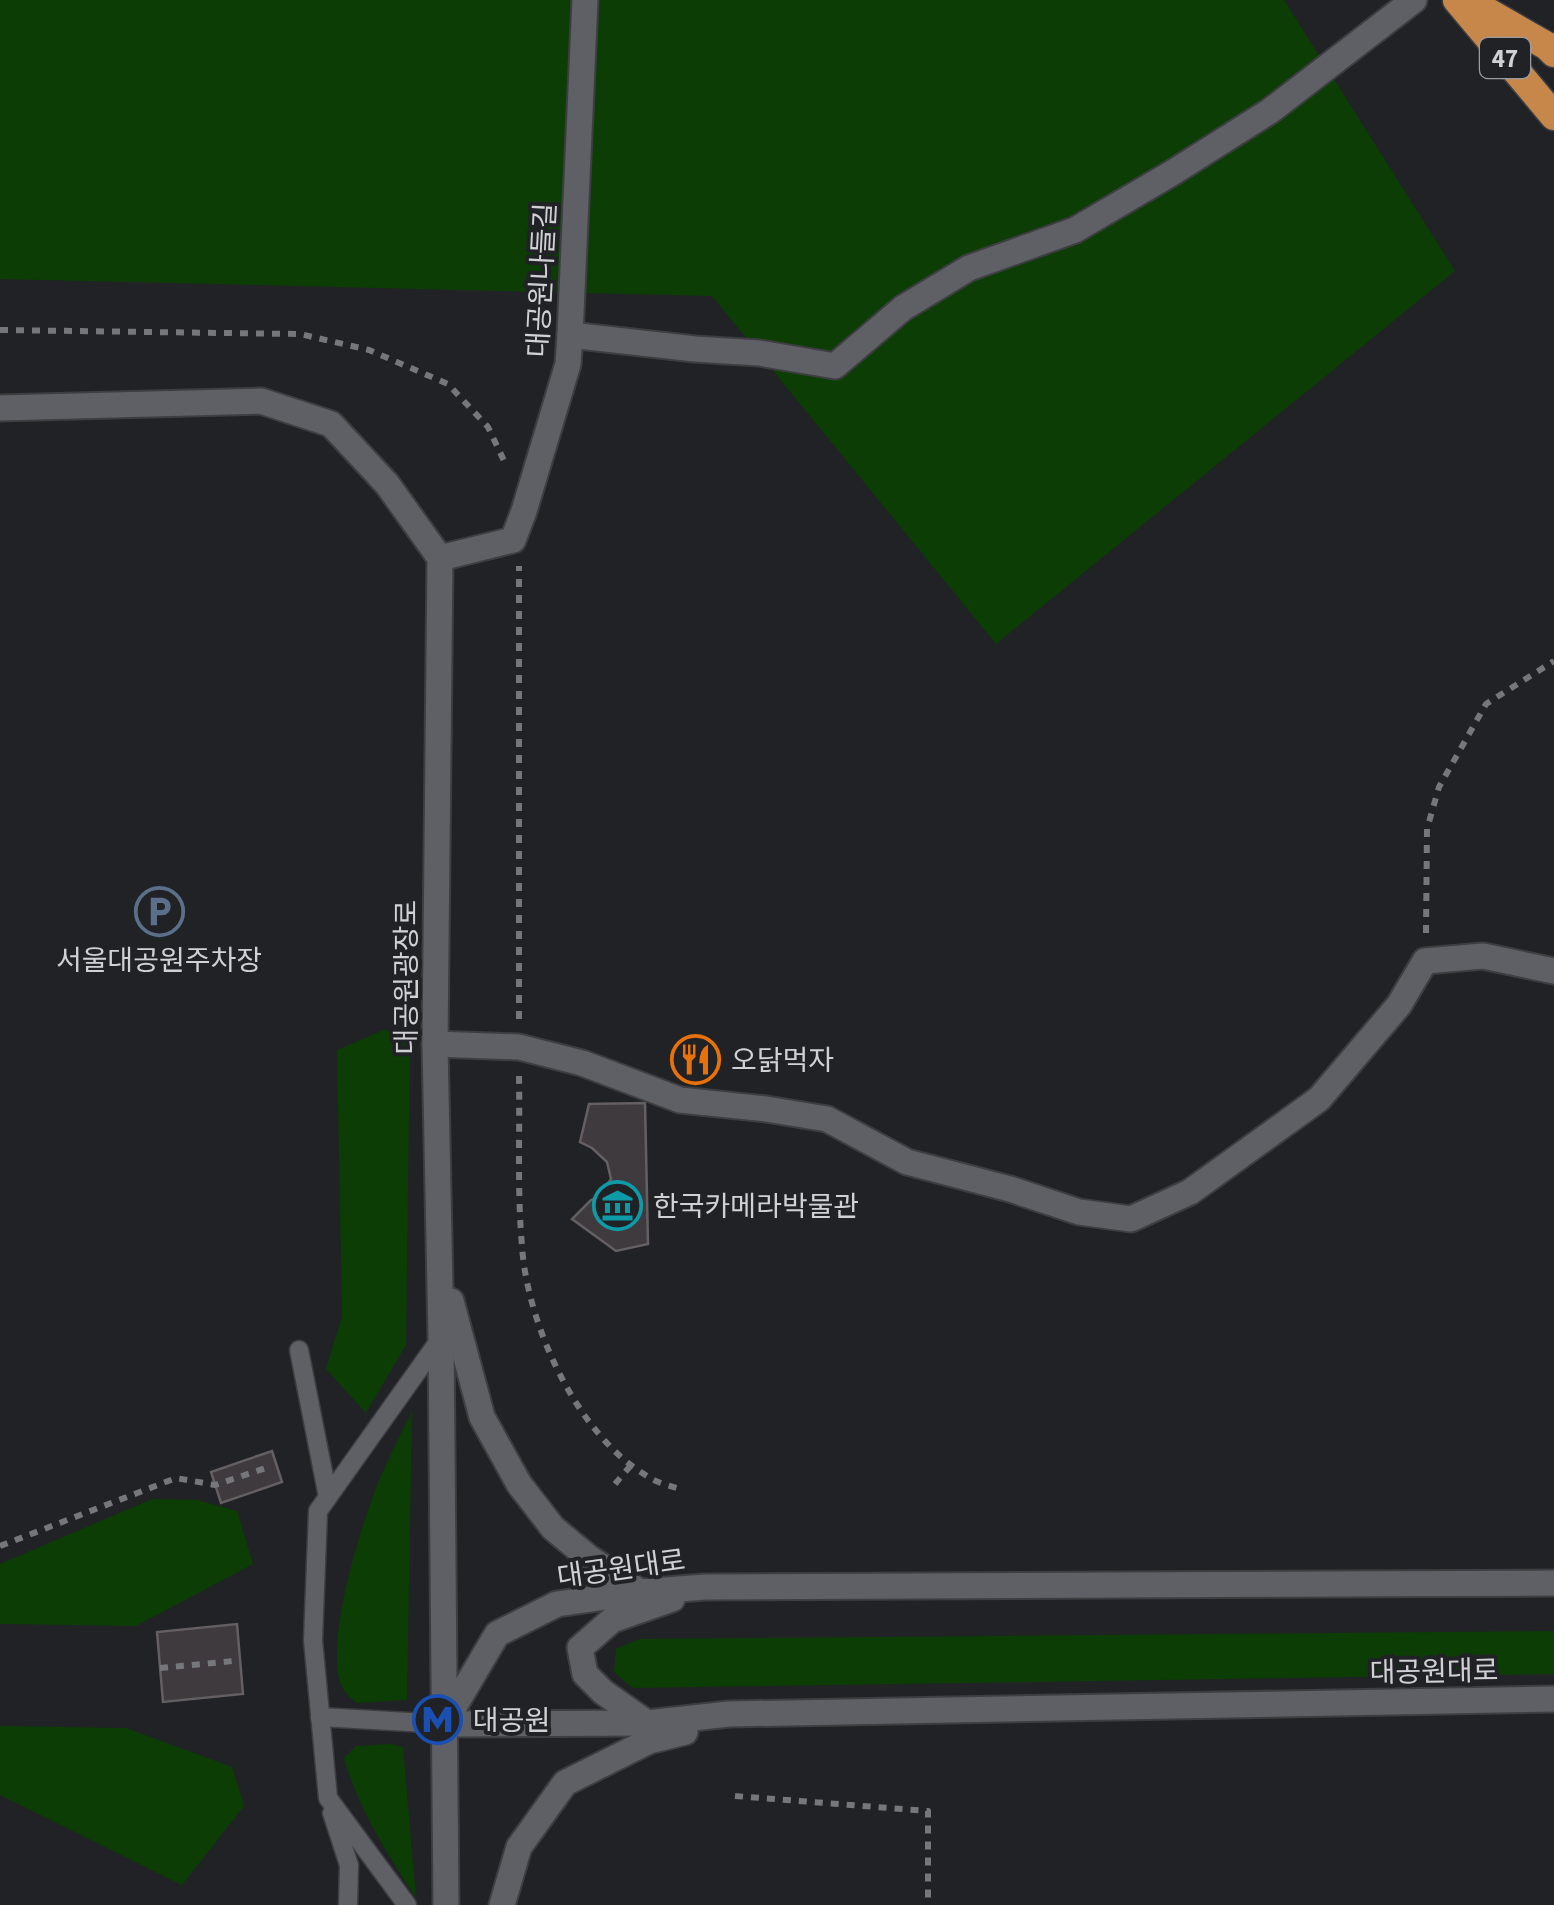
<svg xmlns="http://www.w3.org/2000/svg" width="1554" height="1905" viewBox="0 0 1554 1905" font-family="'Source Sans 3','Noto Sans KR',sans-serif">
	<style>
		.green { fill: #0b3d05 }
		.building { fill: #3f3a3d; stroke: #645f61; stroke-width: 2.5 }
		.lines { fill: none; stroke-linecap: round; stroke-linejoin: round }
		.service-casing { stroke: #3e3e42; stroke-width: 21 }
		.pedestrian-casing { stroke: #3e3e42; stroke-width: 29 }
		.minor-casing { stroke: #3e3e42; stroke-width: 29 }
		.tertiary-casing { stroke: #3e3e42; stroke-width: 29 }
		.trunk-casing { stroke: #3e3e42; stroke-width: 31 }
		.path { stroke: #76777a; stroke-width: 6; stroke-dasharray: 8 8; stroke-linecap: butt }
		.service { stroke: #5f6065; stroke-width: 18 }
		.pedestrian { stroke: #5f6065; stroke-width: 25 }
		.minor { stroke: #5f6065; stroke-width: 25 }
		.tertiary { stroke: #5f6065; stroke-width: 25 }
		.trunk { stroke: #c8874a; stroke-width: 28 }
		.labels { text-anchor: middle; stroke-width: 8; stroke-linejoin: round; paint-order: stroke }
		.shield { fill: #212226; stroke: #9c9ca0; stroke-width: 2.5 }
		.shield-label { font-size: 25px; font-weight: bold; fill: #d1d1d4 }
		.street-label { font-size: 28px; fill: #d1d1d4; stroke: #212226 }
		.poi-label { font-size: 28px; fill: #d1d1d4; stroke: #212226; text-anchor: start }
	</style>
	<rect width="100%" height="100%" fill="#212226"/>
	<g class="green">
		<path d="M0,0H1284L1455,271L996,644L712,296L0,279Z"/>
		<path d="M384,1030L410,1037L406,1345L366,1413L326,1369L342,1316L337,1050Z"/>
		<path d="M412,1411L407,1700L356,1703C348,1696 341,1689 339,1678C329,1633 357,1540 373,1496C383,1467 399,1439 412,1411Z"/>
		<path d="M152,1499L197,1500L237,1511L253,1564L136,1626L0,1624V1564Z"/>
		<path d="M1554,1631V1674L632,1688L614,1672L616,1649L639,1639Z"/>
		<path d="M0,1726L126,1728L232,1767L244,1806L182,1885L0,1795Z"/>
		<path d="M390,1744L403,1747L416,1898C387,1853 359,1810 344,1758L356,1746Z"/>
	</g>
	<g class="building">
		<path d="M645,1103L648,1244L616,1251L572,1219L591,1200L598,1197L611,1179L607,1162L592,1148L580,1142L589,1104Z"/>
		<path d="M272,1451L282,1482L221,1503L211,1472Z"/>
		<path d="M237,1624L243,1694L163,1702L157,1632Z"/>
	</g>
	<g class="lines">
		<defs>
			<g id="service">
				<path d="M299,1350L328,1497"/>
				<path d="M320,1717L444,1724"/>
				<path d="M332,1813L349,1865L348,1905"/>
				<path d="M407,1905L328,1798L313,1640L318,1511L441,1338"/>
			</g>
			<path id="pedestrian" d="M570,335L585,0"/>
			<g id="minor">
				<path d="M440,558L513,540L524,511L568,364L570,335L695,349L759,353L835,366L903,308L969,268L1075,230L1172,173L1270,111L1414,0"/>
				<path d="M435,1044L519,1047L582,1063L680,1100L766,1109L827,1119L907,1162L1010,1189L1079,1212L1131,1219L1190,1192L1319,1099L1399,1005L1425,961L1483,956L1554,971"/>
			</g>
			<g id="tertiary">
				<path d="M0,408L261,401L331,424L387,484L440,558L435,1044L441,1337L446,1905"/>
				<path d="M451,1301L482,1417L519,1484L553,1528L588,1557L640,1592"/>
				<path d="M647,1723L603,1692L585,1674L580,1648L612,1620L672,1599"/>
				<path d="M444,1724L497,1634L557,1604L640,1592L705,1587L1554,1583"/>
				<path d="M444,1724L647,1723L729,1714L1554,1699"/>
				<path d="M502,1905L519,1847L565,1783L649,1741L685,1732"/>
			</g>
			<g id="trunk">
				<path d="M1457,0L1554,116"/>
				<path d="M1467,0L1547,46L1554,53"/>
			</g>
		</defs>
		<use href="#service" class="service-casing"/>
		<use href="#pedestrian" class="pedestrian-casing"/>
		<use href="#minor" class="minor-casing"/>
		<use href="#tertiary" class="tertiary-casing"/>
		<use href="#trunk" class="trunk-casing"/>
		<g class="path">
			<path d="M0,330L300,334L369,350L448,384L488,427L507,467"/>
			<path d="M1426,933L1427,829L1439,787L1486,704L1554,661"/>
			<path d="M519,1019V566"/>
			<path d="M519,1076C520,1132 517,1190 522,1246C527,1324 577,1435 647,1476C657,1483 671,1486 683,1490"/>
			<path d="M615,1484L632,1464"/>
			<path d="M0,1546L176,1478L215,1485L266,1468"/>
			<path d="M160,1668L233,1661"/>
			<path d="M735,1796L928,1811V1905"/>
		</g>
		<use href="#service" class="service"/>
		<use href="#pedestrian" class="pedestrian"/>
		<use href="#minor" class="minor"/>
		<use href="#tertiary" class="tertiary"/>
		<use href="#trunk" class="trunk"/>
	</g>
	<defs>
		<symbol id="parking-ring" viewBox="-11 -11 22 22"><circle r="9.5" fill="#212226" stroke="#5c6f8a" stroke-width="1.5"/><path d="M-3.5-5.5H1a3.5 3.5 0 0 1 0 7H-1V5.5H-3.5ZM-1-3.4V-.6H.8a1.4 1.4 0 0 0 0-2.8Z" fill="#5c6f8a"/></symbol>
		<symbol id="restaurant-ring" viewBox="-11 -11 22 22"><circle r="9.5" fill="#212226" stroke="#e8710a" stroke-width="1.5"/><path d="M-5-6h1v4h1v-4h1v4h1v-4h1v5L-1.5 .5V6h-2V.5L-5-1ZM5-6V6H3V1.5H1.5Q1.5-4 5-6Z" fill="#e8710a"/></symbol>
		<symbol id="museum-ring" viewBox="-11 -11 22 22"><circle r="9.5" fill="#212226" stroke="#0f9aa8" stroke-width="1.5"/><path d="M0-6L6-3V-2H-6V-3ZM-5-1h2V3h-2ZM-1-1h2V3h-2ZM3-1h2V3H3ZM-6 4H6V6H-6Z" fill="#0f9aa8"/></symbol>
		<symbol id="metro-ring" viewBox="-11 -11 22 22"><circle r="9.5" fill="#212226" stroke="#1a4fb4" stroke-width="1.5"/><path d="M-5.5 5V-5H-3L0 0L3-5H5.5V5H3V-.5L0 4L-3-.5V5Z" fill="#1a4fb4"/></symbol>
	</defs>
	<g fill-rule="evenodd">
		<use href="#parking-ring" x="132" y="884" width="55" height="55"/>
		<use href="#restaurant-ring" x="668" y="1032" width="55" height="55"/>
		<use href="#museum-ring" x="590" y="1178" width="55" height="55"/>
		<use href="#metro-ring" x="410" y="1692" width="55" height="55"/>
	</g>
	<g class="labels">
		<rect class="shield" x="1480" y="38" width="50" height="40" rx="8"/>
		<g class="shield-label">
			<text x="1505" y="67">47</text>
		</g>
		<g class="street-label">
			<text transform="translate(541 280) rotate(-87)" y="10">대공원나들길</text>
			<text transform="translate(406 977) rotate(-90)" y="10">대공원광장로</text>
			<text transform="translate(621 1568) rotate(-8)" y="10">대공원대로</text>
			<text transform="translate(1434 1671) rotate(-1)" y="10">대공원대로</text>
		</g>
		<g class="poi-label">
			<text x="159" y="970" text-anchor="middle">서울대공원주차장</text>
			<text x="731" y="1070">오닭먹자</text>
			<text x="653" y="1216">한국카메라박물관</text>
			<text x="473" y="1730">대공원</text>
		</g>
	</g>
</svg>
